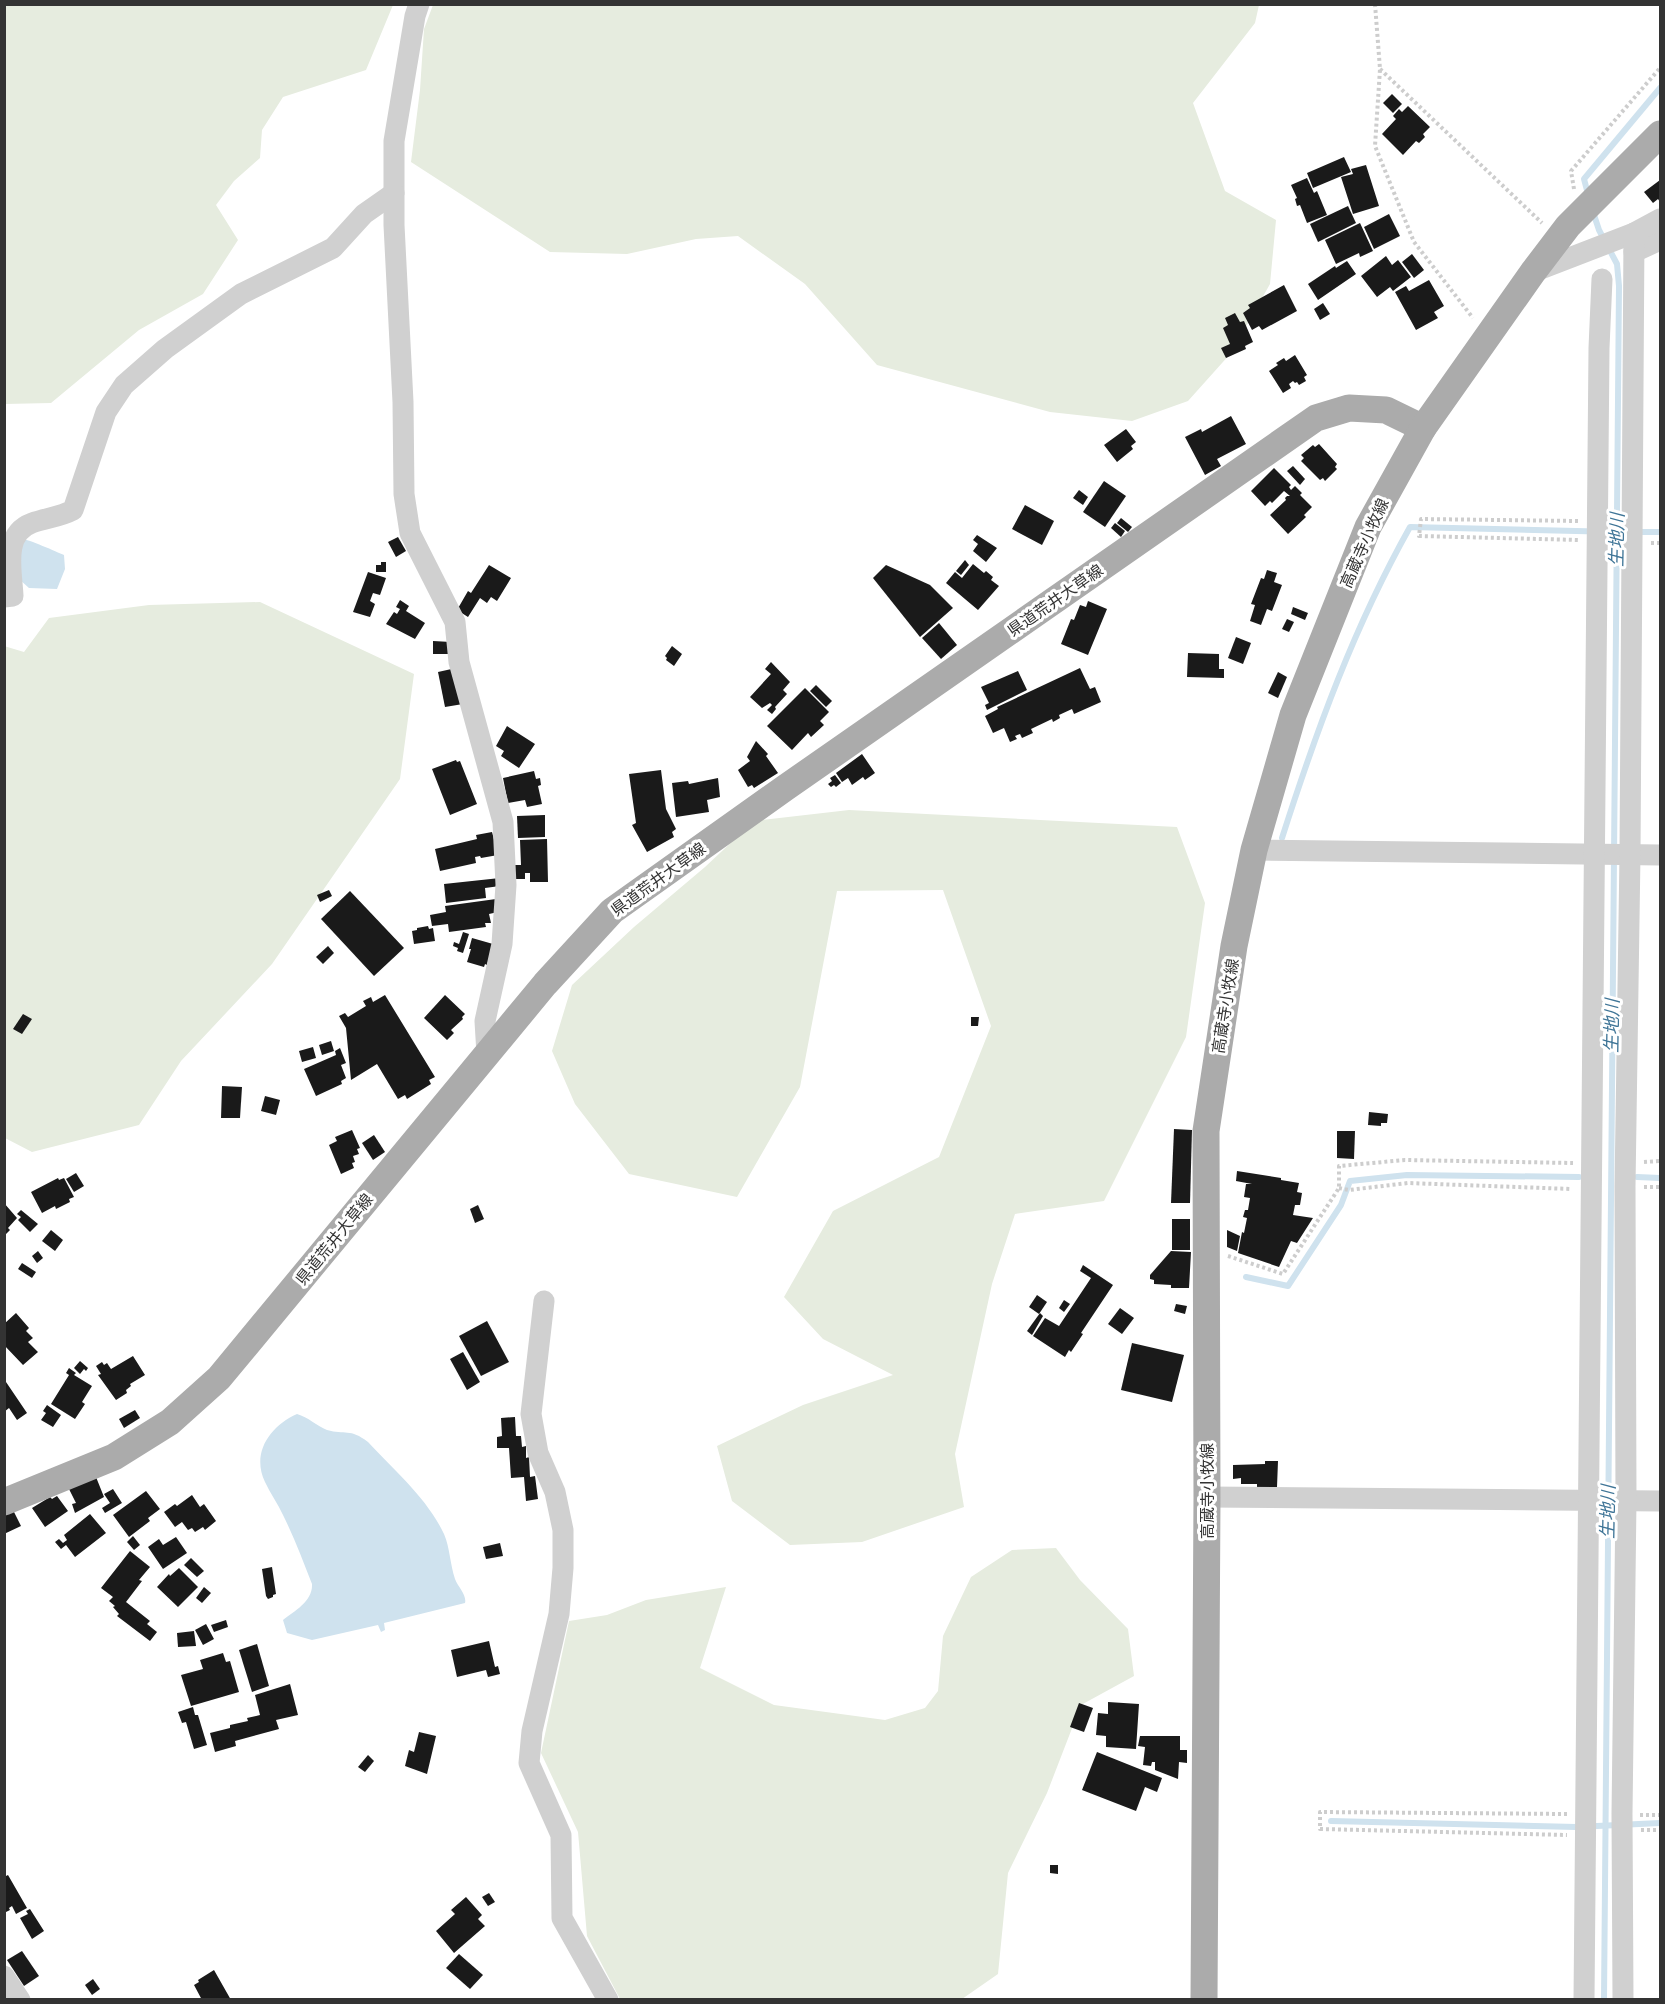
<svg xmlns="http://www.w3.org/2000/svg" width="1665" height="2004" viewBox="0 0 1665 2004" font-family="'Source Sans 3','Noto Sans JP',sans-serif">
	<style>
		.green { fill: #e6ecdf }
		.water { fill: #cfe2ee }
		.lines { fill: none; stroke-linecap: round; stroke-linejoin: round }
		.stream { stroke: #cfe2ee; stroke-width: 6 }
		.building { fill: #1a1a1a }
		.path { stroke: #cdcdcd; stroke-width: 4; stroke-dasharray: 3 3; stroke-linecap: butt }
		.minor { stroke: #d0d0d0; stroke-width: 21 }
		.major { stroke: #ababab; stroke-width: 27 }
		.labels { text-anchor: middle; stroke-width: 6; stroke-linejoin: round; paint-order: stroke }
		.street-label { font-size: 16px; fill: #333; stroke: #fff }
		.water-label { font-size: 18px; font-style: italic; fill: #3f7597; stroke: #fff }
	</style>
	<rect width="100%" height="100%" fill="#fff"/>
	<g class="green">
		<path d="M4,5H393L366,70L283,97L262,130L260,158L234,181L216,205L238,240L203,294L139,330L51,403L5,404Z"/>
		<path d="M433,5H1259L1255,23L1193,103L1225,191L1276,220L1270,284L1231,353L1188,401L1132,421L1050,412L877,365L805,284L738,236L696,239L627,254L550,252L411,162L420,90L424,29Z"/>
		<path d="M260,602L414,674L400,779L272,964L181,1061L139,1125L32,1152L5,1138L4,646L24,652L49,618L149,605Z"/>
		<path d="M849,810L1177,827L1205,903L1186,1037L1104,1201L1015,1214L992,1284L955,1454L964,1507L862,1542L790,1545L732,1501L717,1446L803,1405L893,1375L823,1339L784,1297L833,1211L939,1157L991,1026L943,890L837,891L800,1087L737,1197L629,1174L575,1104L552,1051L572,985L634,927L705,867L754,821Z"/>
		<path d="M1056,1548L1080,1580L1128,1629L1134,1676L1081,1705L1047,1793L1008,1873L998,1974L962,1999H620L587,1936L578,1832L541,1753L569,1621L607,1615L646,1600L726,1587L700,1668L774,1705L885,1720L925,1708L938,1691L943,1636L971,1577L1012,1550Z"/>
	</g>
	<g class="water">
		<path d="M22,539C28,539 57,552 64,555L65,569L57,589L29,588L19,579Z"/>
		<path d="M297,1414C308,1417 317,1426 327,1430C345,1435 350,1428 368,1442C395,1471 427,1498 444,1534C450,1548 450,1564 455,1579C458,1587 467,1595 465,1603L384,1623L385,1630L381,1632L378,1625L312,1640L287,1633L283,1620C295,1611 313,1601 312,1584C303,1561 294,1537 283,1515C278,1504 270,1493 265,1482C251,1453 270,1426 297,1414Z"/>
	</g>
	<g class="lines">
		<g class="stream">
			<path d="M1588,194L1584,179L1660,88"/>
			<path d="M1593,212L1599,230L1617,264L1619,286L1604,2000"/>
			<path d="M1634,532H1660"/>
			<path d="M1282,838C1317,729 1354,627 1410,527L1618,532"/>
			<path d="M1637,1177L1660,1178"/>
			<path d="M1246,1277L1288,1286L1341,1205L1350,1181L1407,1175L1579,1177"/>
			<path d="M1331,1821L1576,1827L1660,1823"/>
		</g>
	</g>
	<g class="building">
		<path d="M1392,94L1402,104L1393,113L1383,103Z"/>
		<path d="M1408,106L1430,127L1423,134L1425,137L1419,143L1416,141L1403,155L1382,134L1396,119L1393,116L1399,109L1402,112Z"/>
		<path d="M1344,157L1351,172L1313,188L1307,173Z"/>
		<path d="M1366,165L1379,206L1353,214L1341,177L1353,174L1351,169Z"/>
		<path d="M1307,178L1314,193L1317,191L1327,215L1307,223L1300,205L1297,206L1295,199L1297,198L1291,185Z"/>
		<path d="M1660,180V202L1658,199L1653,203L1644,192Z"/>
		<path d="M1348,206L1356,223L1318,242L1310,224Z"/>
		<path d="M1389,214L1400,236L1374,249L1364,227Z"/>
		<path d="M1360,223L1373,251L1360,257L1359,253L1336,264L1325,240Z"/>
		<path d="M1412,254L1424,270L1414,278L1402,262Z"/>
		<path d="M1386,256L1392,265L1398,260L1411,277L1393,291L1390,287L1377,297L1361,276Z"/>
		<path d="M1347,261L1356,274L1318,300L1308,284L1335,266L1336,268Z"/>
		<path d="M1429,280L1444,306L1434,312L1438,318L1416,330L1395,292L1406,286L1409,291Z"/>
		<path d="M1284,285L1297,311L1262,330L1259,326L1252,330L1243,313L1250,308L1248,305Z"/>
		<path d="M1323,303L1330,314L1320,320L1314,309Z"/>
		<path d="M1235,313L1240,322L1244,321L1253,342L1245,346L1246,349L1226,358L1221,348L1230,344L1223,328L1228,325L1225,318Z"/>
		<path d="M1295,355L1307,375L1304,377L1306,381L1299,385L1297,382L1295,383L1293,381L1289,384L1291,388L1283,393L1269,371L1278,365L1276,363L1284,358L1286,361Z"/>
		<path d="M1231,416L1246,444L1217,459L1221,466L1205,475L1185,437L1201,429L1202,432Z"/>
		<path d="M1126,429L1136,442L1131,446L1133,449L1117,462L1104,445Z"/>
		<path d="M1319,444L1337,464L1335,467L1337,469L1325,481L1323,478L1320,480L1301,461L1304,458L1301,455L1313,445L1315,447Z"/>
		<path d="M1293,466L1305,479L1300,485L1287,471Z"/>
		<path d="M1274,468L1291,485L1289,487L1291,490L1295,486L1302,493L1300,495L1312,507L1304,515L1306,517L1288,534L1270,515L1286,500L1285,498L1287,496H1290L1284,491L1272,503L1270,501L1265,506L1251,491Z"/>
		<path d="M1104,481L1126,496L1105,527L1083,512Z"/>
		<path d="M1079,490L1088,497L1083,505L1073,498Z"/>
		<path d="M1025,505L1054,521L1042,545L1012,529Z"/>
		<path d="M1121,518L1132,527L1128,532L1117,523Z"/>
		<path d="M1115,523L1125,531L1121,537L1111,528Z"/>
		<path d="M977,535L997,548L986,562L973,551L978,544L973,540Z"/>
		<path d="M398,537L406,551L396,557L388,542Z"/>
		<path d="M965,560L969,565L961,575L956,571Z"/>
		<path d="M381,562H386V572H376V565H381Z"/>
		<path d="M973,564L984,573L986,571L993,577L991,580L999,586L978,610L946,583L955,572L962,578Z"/>
		<path d="M489,565L511,578L497,601L491,597L487,603L480,598L468,617L457,610L468,591L471,593Z"/>
		<path d="M886,565L930,585L953,608L920,637L873,578Z"/>
		<path d="M1267,570L1277,573L1274,582L1282,585L1272,611L1267,609L1261,625L1250,621L1255,605L1251,604L1261,578L1264,579Z"/>
		<path d="M368,572L386,578L380,595L373,593L370,601L375,604L370,617L353,612Z"/>
		<path d="M400,600L409,606L406,611L425,623L415,639L386,624L394,612L397,614L400,609L396,607Z"/>
		<path d="M1088,601L1107,609L1088,655L1061,644L1071,619L1074,620L1080,605L1086,607Z"/>
		<path d="M1293,607L1308,613L1305,620L1291,614Z"/>
		<path d="M1287,619L1294,622L1289,632L1282,629Z"/>
		<path d="M939,623L957,645L941,659L922,638Z"/>
		<path d="M1236,637L1251,643L1243,664L1228,658Z"/>
		<path d="M433,641L451,642L450,654H433Z"/>
		<path d="M672,646L682,654L674,666L666,660L667,658L665,656Z"/>
		<path d="M1188,653L1219,654V669H1224V678L1187,677Z"/>
		<path d="M771,662L790,682L783,690L787,694L775,707L776,709L772,714L767,710L772,705L770,703L762,708L750,697L771,674L765,669Z"/>
		<path d="M456,668L463,704L445,707L438,672Z"/>
		<path d="M1080,668L1090,689L1095,687L1101,702L1074,714L1072,709L1059,715L1060,718L1053,722L1052,719L1031,729L1033,733L1022,738L1020,734L1015,736L1017,739L1010,742L1004,728L993,733L985,716L998,709L997,707Z"/>
		<path d="M1018,671L1027,690L987,710L985,705L989,703L981,687Z"/>
		<path d="M1278,672L1287,677L1278,698L1268,693Z"/>
		<path d="M816,685L832,701L826,707L810,691Z"/>
		<path d="M805,688L829,712L820,721L824,725L811,737L808,733L792,750L767,726Z"/>
		<path d="M507,726L535,744L519,768L501,756L504,751L496,746Z"/>
		<path d="M756,741L768,754L766,756L778,773L754,788L752,785L748,787L738,770L750,761L747,757Z"/>
		<path d="M862,754L875,773L865,780L863,777L852,785L848,778L842,782L836,773Z"/>
		<path d="M456,760L457,762L460,761L477,804L450,815L432,769Z"/>
		<path d="M661,770L666,809L676,829L672,832L674,837L647,852L632,825L636,823L629,774Z"/>
		<path d="M534,771L536,779L540,778L541,785L538,786L542,804L527,807L525,800L508,803L503,778Z"/>
		<path d="M835,775L841,783L836,787L834,785L831,787L828,784L832,781L830,778Z"/>
		<path d="M718,778L720,797L707,800L709,812L676,817L672,783L688,781L689,784Z"/>
		<path d="M545,815V837L518,838L517,816Z"/>
		<path d="M492,832L498,855L481,858L480,856L475,857L476,863L440,871L435,849L477,839L476,835Z"/>
		<path d="M547,839L548,882H530V873H525V879H512L511,865H521L520,840Z"/>
		<path d="M500,878V886L485,888L486,898L446,903L444,884Z"/>
		<path d="M329,890L332,896L320,902L317,895Z"/>
		<path d="M350,891L404,948L374,976L321,919Z"/>
		<path d="M496,899L498,912L489,914L491,923H485L486,927L449,932L448,924L432,926L430,915L446,912L445,906Z"/>
		<path d="M428,926L429,929L433,928L435,941L414,944L412,931L417,930V928Z"/>
		<path d="M463,932L469,934L463,953L457,951L458,948L453,946L454,942L459,944Z"/>
		<path d="M472,938L493,944L487,965L485,964L484,967L467,962L471,949H469Z"/>
		<path d="M328,946L334,953L323,964L316,957Z"/>
		<path d="M385,995L435,1077L429,1080L431,1084L407,1099L405,1095L398,1099L377,1064L351,1080L346,1028L339,1016L345,1013L348,1017L366,1006L363,1001L371,997L373,1002Z"/>
		<path d="M445,995L465,1014L462,1017L463,1019L451,1030L454,1033L447,1040L424,1018Z"/>
		<path d="M23,1014L32,1019L22,1034L13,1029Z"/>
		<path d="M971,1017H979L978,1026H971Z"/>
		<path d="M331,1041L334,1051L322,1055L319,1045Z"/>
		<path d="M313,1047L316,1058L302,1062L299,1051Z"/>
		<path d="M340,1048L346,1063L341,1065L346,1078L341,1081L342,1084L316,1096L304,1069L336,1055L335,1051Z"/>
		<path d="M222,1086L242,1087L240,1118H221Z"/>
		<path d="M265,1096L280,1100L276,1115L261,1111Z"/>
		<path d="M1369,1112L1388,1114L1387,1123H1381V1126L1368,1125Z"/>
		<path d="M1174,1129L1192,1130L1190,1203H1171Z"/>
		<path d="M352,1130L360,1148L357,1149L359,1154L353,1156L355,1162L352,1163L354,1168L341,1174L329,1145L337,1141L335,1137Z"/>
		<path d="M1337,1131H1355L1354,1159L1337,1158Z"/>
		<path d="M374,1135L385,1152L373,1160L362,1143Z"/>
		<path d="M1237,1171L1281,1178V1180L1299,1183L1297,1192L1302,1193L1300,1205H1295L1293,1215L1313,1218L1297,1243L1291,1241L1279,1267L1238,1253L1242,1232L1244,1233L1247,1218L1243,1217L1245,1210H1248L1250,1198L1244,1197L1246,1184H1252L1236,1181Z"/>
		<path d="M76,1173L84,1186L74,1192L66,1179Z"/>
		<path d="M58,1178L59,1180L64,1178L74,1197L69,1199L70,1202L56,1209L55,1206L42,1213L31,1192Z"/>
		<path d="M4,1203L17,1218L8,1228L10,1230L4,1236Z"/>
		<path d="M478,1205L484,1219L475,1223L470,1209Z"/>
		<path d="M21,1210L38,1224L30,1232L18,1220L21,1217L17,1214Z"/>
		<rect x="1172" y="1219" width="18" height="31"/>
		<path d="M51,1230L63,1240L55,1251L42,1241Z"/>
		<path d="M1227,1230L1240,1236L1237,1251L1227,1247Z"/>
		<path d="M38,1251L43,1258L37,1263L32,1256Z"/>
		<path d="M1171,1251L1191,1252L1189,1288H1171V1285L1154,1284V1280L1150,1279V1275Z"/>
		<path d="M22,1263L36,1272L32,1278L18,1269Z"/>
		<path d="M1083,1265L1113,1285L1081,1333L1083,1334L1071,1352L1069,1350L1065,1357L1033,1336L1045,1318L1059,1326L1091,1278L1080,1271Z"/>
		<path d="M1037,1295L1047,1302L1039,1314L1029,1307Z"/>
		<path d="M1064,1300L1070,1304L1064,1312L1059,1308Z"/>
		<path d="M1176,1304L1187,1306L1185,1314L1174,1311Z"/>
		<path d="M1120,1308L1134,1318L1122,1334L1108,1324Z"/>
		<path d="M16,1313L29,1328L26,1331L33,1338L28,1342L38,1352L23,1365L4,1345V1324Z"/>
		<path d="M1040,1313L1043,1316L1032,1335L1027,1331Z"/>
		<path d="M487,1321L509,1362L481,1376L459,1336Z"/>
		<path d="M1132,1343L1184,1355L1172,1402L1121,1390Z"/>
		<path d="M463,1352L480,1382L467,1390L450,1359Z"/>
		<path d="M133,1356L145,1375L130,1384L131,1386L126,1390L127,1393L116,1400L98,1375L101,1374L96,1366L102,1362L104,1365L107,1363L111,1369Z"/>
		<path d="M80,1361L88,1368L86,1371L84,1369L80,1374L74,1368Z"/>
		<path d="M69,1368L76,1373L74,1375L92,1386L82,1402L85,1404L75,1419L51,1404L69,1375L66,1373Z"/>
		<path d="M6,1382L27,1413L17,1420L9,1408L4,1412V1383Z"/>
		<path d="M47,1405L61,1415L53,1427L41,1420L46,1413L43,1411Z"/>
		<path d="M135,1410L140,1418L124,1428L119,1419Z"/>
		<path d="M515,1417L516,1436H521L522,1447L526,1446V1458L529,1457L530,1477L535,1476L538,1499L526,1501L524,1477L511,1478L509,1448H497V1437L502,1436L501,1418Z"/>
		<path d="M1265,1461H1278L1277,1487L1257,1488V1484H1241V1478L1233,1479V1465L1265,1464Z"/>
		<path d="M96,1477L104,1497L75,1513L72,1504L76,1503L69,1489Z"/>
		<path d="M113,1489L122,1503L105,1513L102,1508L110,1503L104,1494Z"/>
		<path d="M146,1491L160,1509L148,1518L150,1521L129,1537L113,1515Z"/>
		<path d="M192,1495L200,1507L204,1504L216,1521L205,1530L203,1527L195,1532L192,1528L188,1530L182,1522L175,1527L164,1512L175,1504L177,1506Z"/>
		<path d="M57,1496L68,1511L45,1527L32,1508L50,1497L52,1499Z"/>
		<path d="M13,1510L21,1526L4,1534V1515Z"/>
		<path d="M90,1514L106,1533L75,1557L66,1545L61,1549L55,1542L59,1539L63,1543L67,1540L64,1535Z"/>
		<path d="M133,1536L140,1545L134,1550L127,1542Z"/>
		<path d="M176,1537L187,1553L163,1569L148,1547L159,1539L163,1545Z"/>
		<path d="M500,1543L503,1556L486,1559L483,1547Z"/>
		<path d="M130,1551L150,1567L139,1580L142,1581L126,1602L150,1621L147,1624L157,1632L150,1641L117,1616L119,1614L113,1607L115,1606L109,1601L113,1597L101,1588Z"/>
		<path d="M191,1558L204,1571L197,1577L184,1565Z"/>
		<path d="M272,1567L276,1594L273,1595V1597L268,1599L266,1596L262,1569Z"/>
		<path d="M179,1568L198,1587L178,1607L157,1587L169,1574L170,1576Z"/>
		<path d="M204,1587L211,1593L202,1603L196,1598Z"/>
		<path d="M226,1620L228,1627L214,1632L211,1625Z"/>
		<path d="M206,1624L214,1639L203,1645L195,1630Z"/>
		<path d="M194,1631L196,1646L178,1647L177,1633Z"/>
		<path d="M489,1641L495,1667L498,1666L500,1674L488,1677L486,1670L457,1677L451,1650Z"/>
		<path d="M257,1644L269,1686L252,1692L239,1650Z"/>
		<path d="M223,1653L226,1662L230,1661L239,1692L191,1706L181,1675L203,1669L200,1660Z"/>
		<path d="M290,1684L298,1715L276,1720L279,1729L235,1741L236,1746L215,1752L210,1733L230,1728V1725L248,1721L247,1718L260,1715L255,1695Z"/>
		<path d="M1108,1702L1139,1704L1136,1749L1106,1747V1736L1096,1735L1098,1713L1108,1714Z"/>
		<path d="M1079,1703L1093,1708L1084,1732L1070,1727Z"/>
		<path d="M193,1707L195,1715H198L207,1745L194,1749L186,1722L182,1723L178,1712Z"/>
		<path d="M419,1732L436,1736L427,1774L405,1766L409,1750L414,1752Z"/>
		<path d="M1140,1736H1180V1750H1187V1763L1179,1762L1178,1779L1155,1770V1762H1152L1151,1766L1143,1765L1145,1747L1138,1746Z"/>
		<path d="M1097,1752L1162,1778L1157,1792L1145,1787L1136,1811L1082,1790Z"/>
		<path d="M368,1755L374,1761L365,1772L358,1767Z"/>
		<path d="M1050,1865H1058V1874L1050,1873Z"/>
		<path d="M8,1875L27,1908L16,1914L12,1906L9,1908L10,1910L4,1913V1877Z"/>
		<path d="M489,1893L495,1902L488,1906L482,1897Z"/>
		<path d="M466,1897L482,1915L478,1919L485,1926L454,1953L436,1931L455,1914L451,1910Z"/>
		<path d="M30,1909L44,1931L32,1939L20,1918L28,1914L26,1911Z"/>
		<path d="M22,1951L39,1976L24,1986L7,1960Z"/>
		<path d="M459,1954L483,1975L470,1989L446,1968Z"/>
		<path d="M214,1970L231,2000H202L194,1985L199,1982L198,1980Z"/>
		<path d="M93,1979L100,1989L92,1995L85,1985Z"/>
	</g>
	<g class="lines">
		<g class="path">
			<path d="M1375,4L1380,69L1375,146L1414,242L1473,318"/>
			<path d="M1380,69L1542,223"/>
			<path d="M1574,189L1571,171L1660,68"/>
			<path d="M1578,521L1421,519L1419,536L1579,540"/>
			<path d="M1651,543H1660"/>
			<path d="M1644,1162L1660,1161"/>
			<path d="M1644,1187H1660"/>
			<path d="M1339,1188L1349,1190L1408,1183L1571,1189"/>
			<path d="M1228,1256L1283,1274L1339,1188V1166L1405,1160L1573,1163"/>
			<path d="M1567,1814L1320,1812V1829L1567,1835"/>
			<path d="M1640,1815H1660"/>
			<path d="M1641,1830H1660"/>
		</g>
		<g class="minor">
			<path d="M419,4L415,16L394,141V225L403,402L404,494L410,533L455,622L459,662L503,822L506,885L502,944L485,1021L487,1054"/>
			<path d="M1634,252L1660,240"/>
			<path d="M1533,272L1634,233"/>
			<path d="M4,597L13,596C12,571 2,534 32,523C46,518 60,517 73,510L106,412L124,385L165,349L241,294L333,248L364,214L394,193"/>
			<path d="M1254,850L1660,855"/>
			<path d="M544,1301L531,1414L538,1453L555,1492L563,1530V1568L559,1614L532,1731L529,1763L561,1835L562,1918L608,2000"/>
			<path d="M1207,1497L1660,1501"/>
			<path d="M4,1976L20,2000"/>
			<path d="M1584,2000L1599,348L1602,279"/>
			<path d="M1623,2000L1622,1814L1626,1501L1625,1187L1630,854L1634,233L1660,219"/>
		</g>
		<g class="major">
			<path d="M4,1502L114,1457L170,1422L219,1378L545,984L612,911L785,788L1316,418L1349,408L1386,410L1423,428"/>
			<path d="M1204,2000L1207,1497L1206,1131L1234,946L1254,850L1293,715L1368,527L1423,428L1533,272L1568,226L1660,134"/>
		</g>
	</g>
	<g class="labels">
		<g class="street-label">
			<text transform="translate(1364 543) rotate(-66)" y="6">高蔵寺小牧線</text>
			<text transform="translate(1055 600) rotate(-35)" y="6">県道荒井大草線</text>
			<text transform="translate(658 879) rotate(-36)" y="6">県道荒井大草線</text>
			<text transform="translate(1225 1006) rotate(-81)" y="6">高蔵寺小牧線</text>
			<text transform="translate(334 1239) rotate(-51)" y="6">県道荒井大草線</text>
			<text transform="translate(1207 1491) rotate(-90)" y="6">高蔵寺小牧線</text>
		</g>
		<g class="water-label">
			<text transform="translate(1617 540) rotate(-89)" y="6">生地川</text>
			<text transform="translate(1612 1026) rotate(-89)" y="6">生地川</text>
			<text transform="translate(1608 1512) rotate(-89)" y="6">生地川</text>
		</g>
	</g>
	<rect width="1665" height="2004" fill="none" stroke="#333333" stroke-width="12"/>
</svg>
